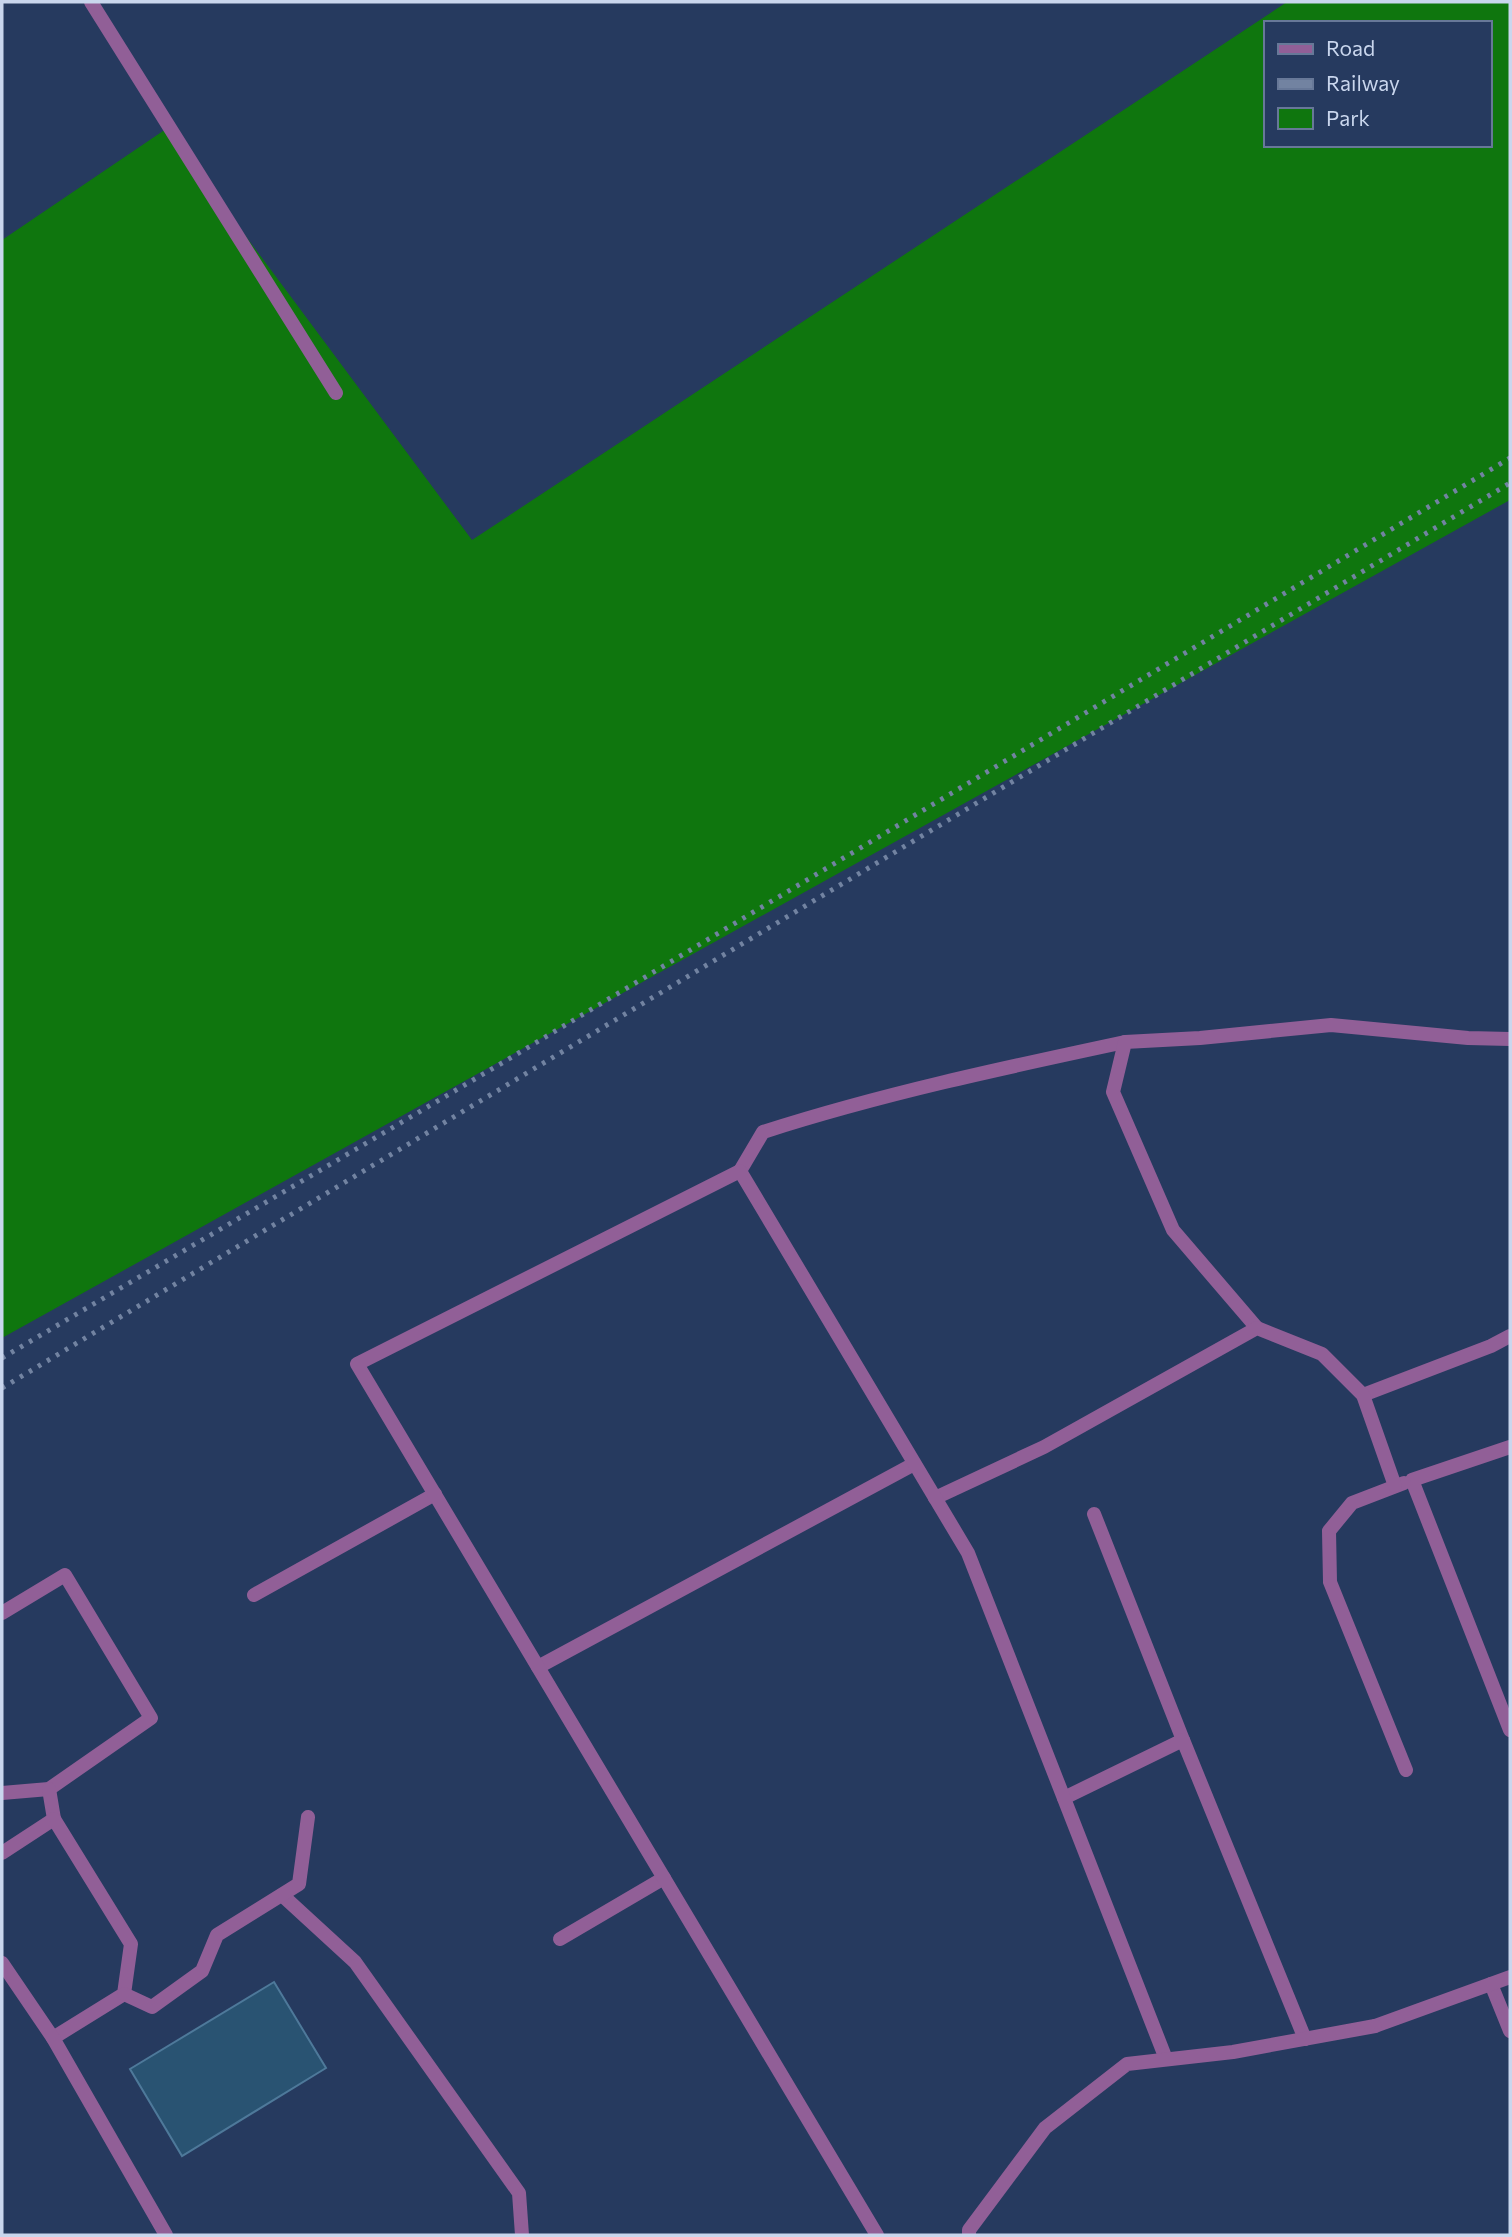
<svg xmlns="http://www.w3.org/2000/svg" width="1512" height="2237" viewBox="0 0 1512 2237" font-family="Commissioner,sans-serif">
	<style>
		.green { fill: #0f760e; fill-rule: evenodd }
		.building { fill: #295372; stroke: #4e799a; stroke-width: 2 }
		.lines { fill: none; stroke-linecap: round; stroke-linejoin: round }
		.service { stroke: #915f97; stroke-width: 14 }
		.minor { stroke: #915f97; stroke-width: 14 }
		.rail { stroke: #7283a1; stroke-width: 5; stroke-dasharray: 3.5 7; stroke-linecap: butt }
	</style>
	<rect width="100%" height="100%" fill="#263a5f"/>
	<path class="green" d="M1287,2H1510V500L2,1338V240L166,129L472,540ZM1265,23H1489V145H1265Z"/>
	<path class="building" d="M274,1982L326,2068L182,2156L130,2069Z"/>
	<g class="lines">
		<g class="service">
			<path d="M91,2L336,393"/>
			<path d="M740,1171L763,1132C881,1094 1003,1068 1125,1042"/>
			<path d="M1257,1328L1173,1230L1113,1092L1125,1042L1200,1038L1331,1025L1468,1038L1510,1039"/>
			<path d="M1363,1395L1491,1346L1510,1336"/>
			<path d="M1510,1447L1412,1480L1510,1730"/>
			<path d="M1404,1483L1352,1503L1329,1531L1330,1582L1406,1770"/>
			<path d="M935,1498L1044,1447L1257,1328L1322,1354L1363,1395L1395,1486"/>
			<path d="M1094,1514L1183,1740"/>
			<path d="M254,1595L435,1494"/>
			<path d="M2,1613L65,1575L151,1718L49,1789L2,1793"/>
			<path d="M538,1667L914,1464"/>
			<path d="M49,1789L54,1819"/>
			<path d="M1064,1798L1183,1740L1305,2039"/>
			<path d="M2,1853L54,1819L131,1944L124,1994L53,2038"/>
			<path d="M282,1895L355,1962L519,2193L522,2235"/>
			<path d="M560,1939L664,1878"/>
			<path d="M2,1963L53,2038L166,2235"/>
			<path d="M1491,1984L1510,2031"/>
			<path d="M124,1994L152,2007L202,1971L217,1935L299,1884L308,1817"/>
			<path d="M1375,2026L1510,1977"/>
			<path d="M877,2235L357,1364L740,1171L968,1553L1166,2059"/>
		</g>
		<path class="minor" d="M969,2235V2230L1045,2128L1127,2064L1233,2052L1375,2026"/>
		<g class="rail">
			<path d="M2,1358L502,1063L1510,458"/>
			<path d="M2,1388L1510,483"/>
		</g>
	</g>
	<rect width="1512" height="2237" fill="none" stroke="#c9d6ed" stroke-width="7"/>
	<rect x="1264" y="21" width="228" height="126" fill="#263a5f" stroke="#677898" stroke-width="2"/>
	<rect x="1278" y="44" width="35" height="10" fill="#915f97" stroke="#677898" stroke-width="2"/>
	<text x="1326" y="56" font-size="21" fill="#c9d6ed">Road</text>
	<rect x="1278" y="79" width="35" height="10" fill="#7283a1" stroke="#677898" stroke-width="2"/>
	<text x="1326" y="91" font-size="21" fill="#c9d6ed">Railway</text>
	<rect x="1278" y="108" width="35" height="21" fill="#0f760e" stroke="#677898" stroke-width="2"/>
	<text x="1326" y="126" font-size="21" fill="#c9d6ed">Park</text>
</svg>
